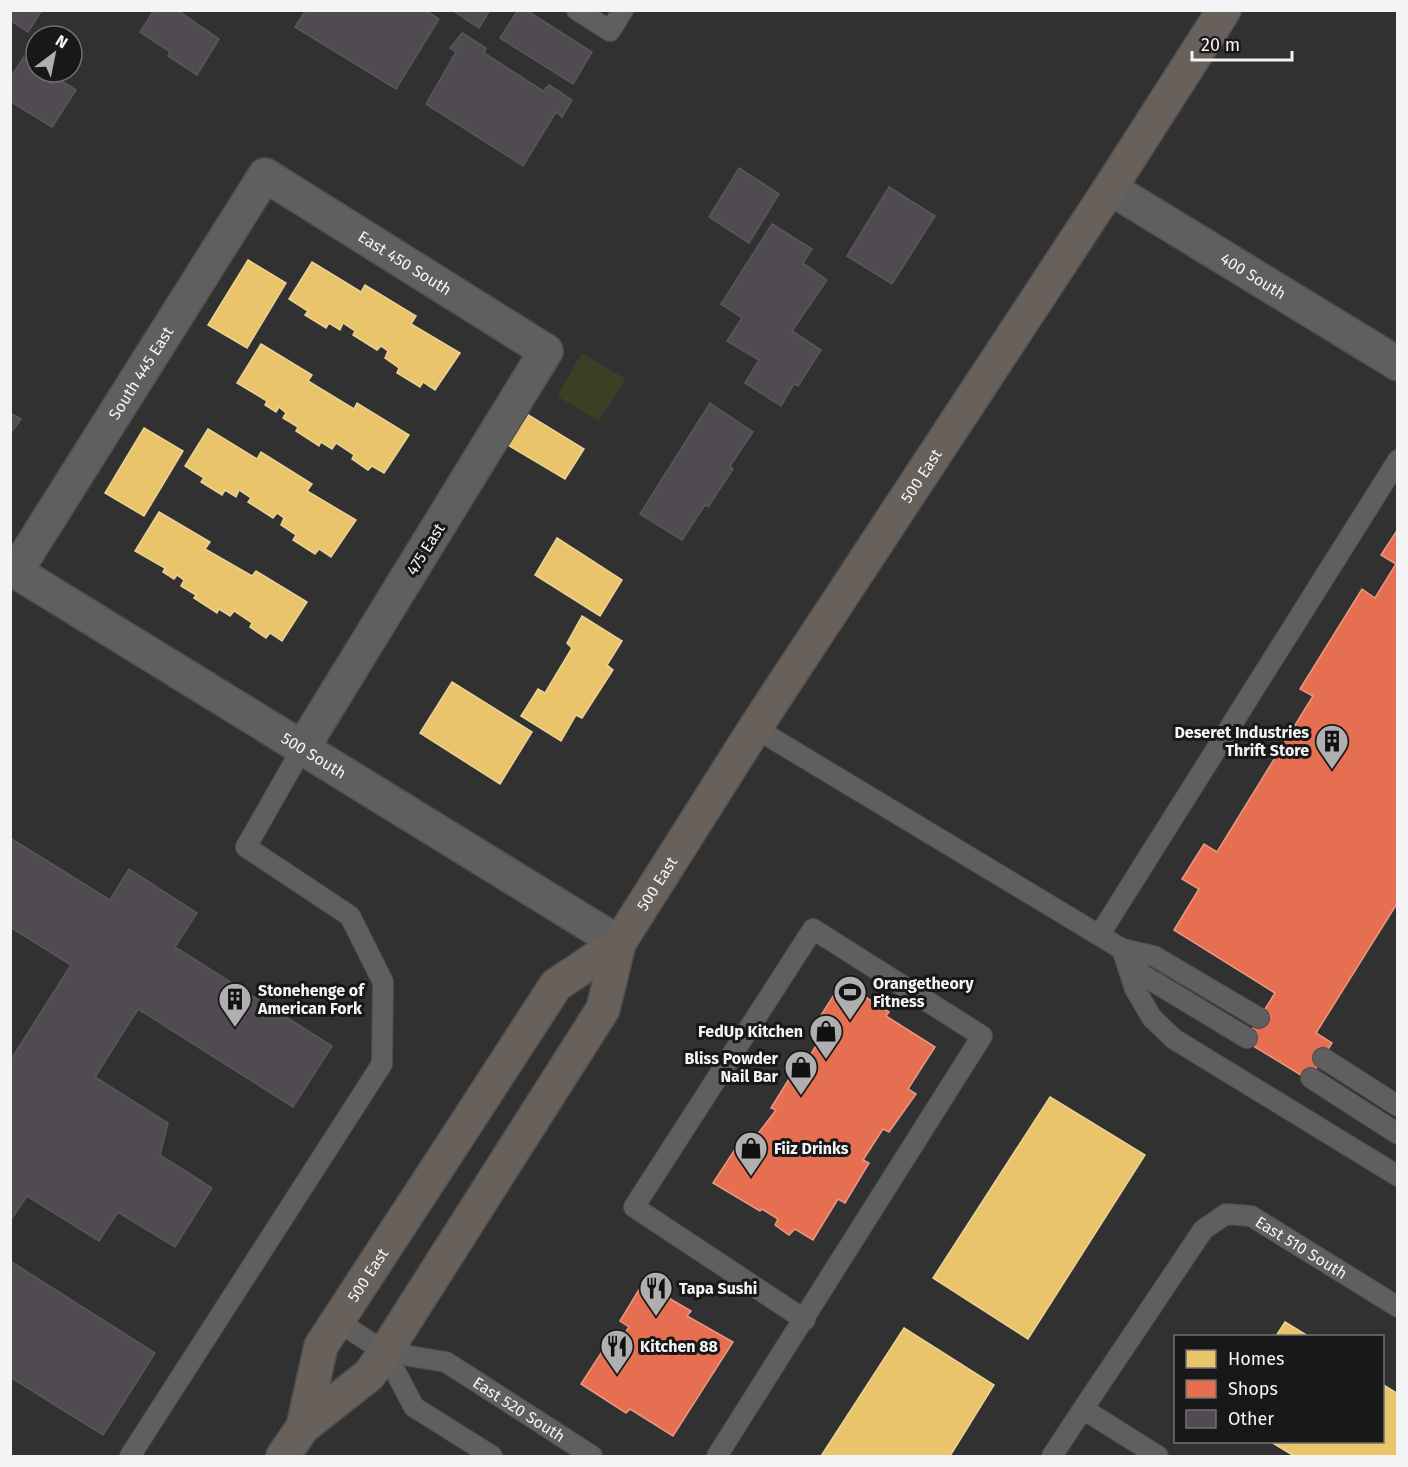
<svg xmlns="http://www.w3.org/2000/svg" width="1408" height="1467" viewBox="0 0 1408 1467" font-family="'Fira Sans',sans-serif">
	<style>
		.green { fill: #3b3f24 }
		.homes { fill: #e9c46a; stroke: #ecd294; stroke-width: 1.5 }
		.shops { fill: #e76f51; stroke: #eb9782; stroke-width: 1.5 }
		.building { fill: #4f4b51; stroke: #585858; stroke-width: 1.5 }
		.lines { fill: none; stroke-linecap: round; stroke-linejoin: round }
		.lane-casing { stroke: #4e4d4e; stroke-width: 22 }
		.street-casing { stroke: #4e4d4e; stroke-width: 36 }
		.primary-casing { stroke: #4e4d4e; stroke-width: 36 }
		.lane { stroke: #605f60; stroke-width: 20 }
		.street { stroke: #605f60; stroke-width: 33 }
		.primary { stroke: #68605b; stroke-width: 33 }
		.labels { text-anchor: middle; stroke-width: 6; stroke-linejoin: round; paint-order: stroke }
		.street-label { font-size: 16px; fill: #f4f3f5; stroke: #191819 }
		.poi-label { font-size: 16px; font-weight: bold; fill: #f4f3f5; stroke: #191819; text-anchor: start }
	</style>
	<rect width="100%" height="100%" fill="#313131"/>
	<path class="green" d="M582,353L626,379L599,421L557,396Z"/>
	<g class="homes">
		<path d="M248,260L286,283L247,348L208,325Z"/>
		<path d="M312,262L361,292L365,285L416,316L411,324L460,353L435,390L423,382L420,387L397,373L399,368L385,358L388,351L381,346L377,350L353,335L355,331L343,323L340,330L329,323L326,328L305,315L308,311L289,299Z"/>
		<path d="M261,344L312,375L308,381L354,409L357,403L409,435L384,473L372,466L368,470L352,459L354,455L336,443L332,449L321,442L319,446L296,431L298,427L283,418L286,413L279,407L276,412L265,405L267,401L237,383Z"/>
		<path d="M525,413L584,449L565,479L506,444Z"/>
		<path d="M144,428L183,451L144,516L105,493Z"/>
		<path d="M208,429L257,459L261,452L312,484L307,491L356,520L331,557L319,549L315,554L293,540L296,535L281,525L284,518L277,513L273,518L248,502L251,498L239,490L236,497L225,490L222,495L201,482L204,478L185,466Z"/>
		<path d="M159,512L210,542L205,549L252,576L256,571L307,602L282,641L270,633L266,638L250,627L252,623L234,611L230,616L219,609L217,613L194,598L196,595L181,586L184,580L177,575L174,579L163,572L165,568L135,551Z"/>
		<path d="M557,538L622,580L600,616L535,575Z"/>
		<path d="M582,616L622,641L607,665L613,670L582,718L576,715L561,741L521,716L538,689L545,693L572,648L567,643Z"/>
		<path d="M452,682L532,732L500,784L420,733Z"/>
		<path d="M1050,1097L1145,1155L1028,1339L933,1278Z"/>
		<path d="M1285,1322L1308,1336H1276Z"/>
		<path d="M904,1328L994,1385L950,1456H821Z"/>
		<path d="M1382,1384L1398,1394V1456H1294L1271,1442H1382Z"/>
	</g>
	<g class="shops">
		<path d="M1398,529V902L1316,1033L1332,1043L1309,1080L1245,1041L1275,993L1174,930L1199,889L1182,879L1204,844L1217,852L1313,696L1300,689L1362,589L1375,598L1396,564L1381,555Z"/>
		<path d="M842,982L889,1012L886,1016L935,1047L908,1089L916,1094L889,1132L883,1129L863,1160L869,1163L845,1203L838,1199L813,1240L795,1229L789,1235L775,1225L778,1219L762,1209L760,1211L713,1183L743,1137L751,1143L776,1110L771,1108L797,1066L802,1069L823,1034L813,1028Z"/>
		<path d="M643,1283L691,1311L687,1316L733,1342L673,1436L630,1409L626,1413L581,1384L605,1347L612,1352L629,1327L620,1321Z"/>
	</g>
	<g class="building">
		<path d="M10,10H42L28,32L10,20Z"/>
		<path d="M154,10H177L219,39L197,75L168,56L170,52L140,32Z"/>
		<path d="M306,10H425L439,19L396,89L295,27Z"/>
		<path d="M452,10H490L479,28Z"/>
		<path d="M518,10H526L592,52L573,84L500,38Z"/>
		<path d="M462,33L486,48L484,53L543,91L549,85L572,100L562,117L556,112L523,166L426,104L456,52L450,48Z"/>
		<path d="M24,57L36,65V72H47L76,90L52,127L10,101V78Z"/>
		<path d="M739,168L779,194L749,243L709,217Z"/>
		<path d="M889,187L935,216L892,284L847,256Z"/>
		<path d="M772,224L812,249L803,263L827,280L792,331L821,350L798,386L794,384L781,406L745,383L759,360L727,341L742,318L721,304Z"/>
		<path d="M710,403L753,432L730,466L733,469L708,507L705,505L682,540L640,514Z"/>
		<path d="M10,413L21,419L10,434Z"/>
		<path d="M10,838L110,900L129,869L197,913L175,947L332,1046L293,1107L138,1009L95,1077L168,1123L160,1155L212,1188L175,1247L118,1212L99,1241L27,1196L10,1221V1061L71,965L10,927Z"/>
		<path d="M10,1261L155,1353L103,1435L10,1377Z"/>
	</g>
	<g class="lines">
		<defs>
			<g id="lane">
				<path d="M577,10L610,31L623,10"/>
				<path d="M755,728L1122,949L1135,989L1152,1018L1174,1039L1398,1176"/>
				<path d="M1100,934L1398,460"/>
				<path d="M1122,949L1154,956L1259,1018"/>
				<path d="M1128,955L1141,974L1247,1038"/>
				<path d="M1323,1058L1398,1106"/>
				<path d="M1311,1078L1398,1134"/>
				<path id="s1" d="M337,1321L385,1352L446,1362L592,1456"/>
				<path d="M385,1352L414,1407L492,1456"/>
				<path id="s2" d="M1083,1409L1203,1230L1226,1214L1251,1216L1398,1307"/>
				<path d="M130,1456L382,1064L383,982L350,916L246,847L303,747"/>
				<path d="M717,1456L982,1036L813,929L634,1207L805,1320"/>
				<path d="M1052,1456L1083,1409L1158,1456"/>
			</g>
			<g id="street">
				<path id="s3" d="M1110,188L1398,364"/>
				<path id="s4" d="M10,568L619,943"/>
				<path id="s5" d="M16,571L265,175L546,351L303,747"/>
			</g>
			<g id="primary">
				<path id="s6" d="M303,1427L321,1346L445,1156L556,985L619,943"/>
				<path id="s7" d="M283,1456L303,1427L369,1375L382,1357L603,1009L619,943L755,728L1110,188L1224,10"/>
			</g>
		</defs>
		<use href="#lane" class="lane-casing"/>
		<use href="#street" class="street-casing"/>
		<use href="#primary" class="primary-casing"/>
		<use href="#lane" class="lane"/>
		<use href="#street" class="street"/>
		<use href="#primary" class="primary"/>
	</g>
	<defs>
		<symbol id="building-pin" viewBox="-11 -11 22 30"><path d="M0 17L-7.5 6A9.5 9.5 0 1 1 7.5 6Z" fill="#b0afb0" stroke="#191819"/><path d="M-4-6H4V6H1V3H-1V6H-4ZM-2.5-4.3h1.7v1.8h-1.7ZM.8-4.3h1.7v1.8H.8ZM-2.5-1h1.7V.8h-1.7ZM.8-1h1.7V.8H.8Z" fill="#111"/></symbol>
		<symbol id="stadium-pin" viewBox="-11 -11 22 30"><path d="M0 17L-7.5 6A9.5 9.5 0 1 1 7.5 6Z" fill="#b0afb0" stroke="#191819"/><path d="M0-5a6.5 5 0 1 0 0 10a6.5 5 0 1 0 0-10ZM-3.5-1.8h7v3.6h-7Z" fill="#111"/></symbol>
		<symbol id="shop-pin" viewBox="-11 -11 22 30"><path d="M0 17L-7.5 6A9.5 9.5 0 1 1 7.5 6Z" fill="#b0afb0" stroke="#191819"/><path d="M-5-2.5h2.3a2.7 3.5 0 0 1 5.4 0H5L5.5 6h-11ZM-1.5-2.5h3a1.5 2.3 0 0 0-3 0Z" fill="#111"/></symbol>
		<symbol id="restaurant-pin" viewBox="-11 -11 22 30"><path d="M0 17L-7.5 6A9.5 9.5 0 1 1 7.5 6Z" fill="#b0afb0" stroke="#191819"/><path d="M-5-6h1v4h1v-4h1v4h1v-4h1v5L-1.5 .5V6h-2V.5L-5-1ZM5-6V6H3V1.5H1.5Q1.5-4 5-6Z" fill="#111"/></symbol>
	</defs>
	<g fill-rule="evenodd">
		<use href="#building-pin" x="1313" y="722" width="38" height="52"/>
		<use href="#stadium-pin" x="831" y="973" width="38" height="52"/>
		<use href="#building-pin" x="216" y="980" width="38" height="52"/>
		<use href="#shop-pin" x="807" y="1012" width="38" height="52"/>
		<use href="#shop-pin" x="782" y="1048" width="38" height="52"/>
		<use href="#shop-pin" x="732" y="1129" width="38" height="52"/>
		<use href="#restaurant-pin" x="637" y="1269" width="38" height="52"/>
		<use href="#restaurant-pin" x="598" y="1327" width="38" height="52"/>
	</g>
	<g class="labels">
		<g class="street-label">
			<text dy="6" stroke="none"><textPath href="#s5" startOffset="633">East 450 South</textPath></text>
			<text dy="6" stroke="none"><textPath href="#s3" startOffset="168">400 South</textPath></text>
			<text dy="6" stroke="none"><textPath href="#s5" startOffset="234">South 445 East</textPath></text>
			<text dy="6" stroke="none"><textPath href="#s7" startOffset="1178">500 East</textPath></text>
			<text transform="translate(425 549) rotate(-58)" y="6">475 East</text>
			<text dy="6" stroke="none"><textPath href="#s4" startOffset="357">500 South</textPath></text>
			<text dy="6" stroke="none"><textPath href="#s7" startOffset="692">500 East</textPath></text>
			<text dy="6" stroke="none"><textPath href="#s2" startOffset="328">East 510 South</textPath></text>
			<text dy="6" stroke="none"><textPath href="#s6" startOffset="168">500 East</textPath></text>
			<text dy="6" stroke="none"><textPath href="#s1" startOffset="206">East 520 South</textPath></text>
		</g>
		<g class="poi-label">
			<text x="1309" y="738" text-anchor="end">Deseret Industries<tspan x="1309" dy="18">Thrift Store</tspan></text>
			<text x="873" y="989">Orangetheory<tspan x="873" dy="18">Fitness</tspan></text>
			<text x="258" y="996">Stonehenge of<tspan x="258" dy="18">American Fork</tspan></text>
			<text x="803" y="1037" text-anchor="end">FedUp Kitchen</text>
			<text x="778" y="1064" text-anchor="end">Bliss Powder<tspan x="778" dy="18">Nail Bar</tspan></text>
			<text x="774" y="1154">Fiiz Drinks</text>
			<text x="679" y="1294">Tapa Sushi</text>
			<text x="640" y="1352">Kitchen 88</text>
		</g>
	</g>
	<rect width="1408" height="1467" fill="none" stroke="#f4f3f5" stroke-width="24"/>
	<rect x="1174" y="1335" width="210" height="108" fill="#191819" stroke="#717071" stroke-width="1.5"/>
	<rect x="1186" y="1350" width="30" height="18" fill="#e9c46a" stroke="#717071" stroke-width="1.5"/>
	<text x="1228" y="1365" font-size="18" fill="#f4f3f5">Homes</text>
	<rect x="1186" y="1380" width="30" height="18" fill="#e76f51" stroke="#717071" stroke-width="1.5"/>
	<text x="1228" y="1395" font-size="18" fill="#f4f3f5">Shops</text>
	<rect x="1186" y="1410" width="30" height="18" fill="#4f4b51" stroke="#717071" stroke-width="1.5"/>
	<text x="1228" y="1425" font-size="18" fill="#f4f3f5">Other</text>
	<g transform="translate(54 54) rotate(32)"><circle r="28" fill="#191819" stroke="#717071" stroke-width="1.5"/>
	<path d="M0-4.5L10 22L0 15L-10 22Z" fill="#b0afb0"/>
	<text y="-9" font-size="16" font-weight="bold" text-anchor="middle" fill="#f4f3f5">N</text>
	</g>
	<path d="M1192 51v9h100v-9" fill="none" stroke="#f4f3f5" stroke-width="3"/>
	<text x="1201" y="51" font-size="18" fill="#f4f3f5" stroke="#191819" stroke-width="4.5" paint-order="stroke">20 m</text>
</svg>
